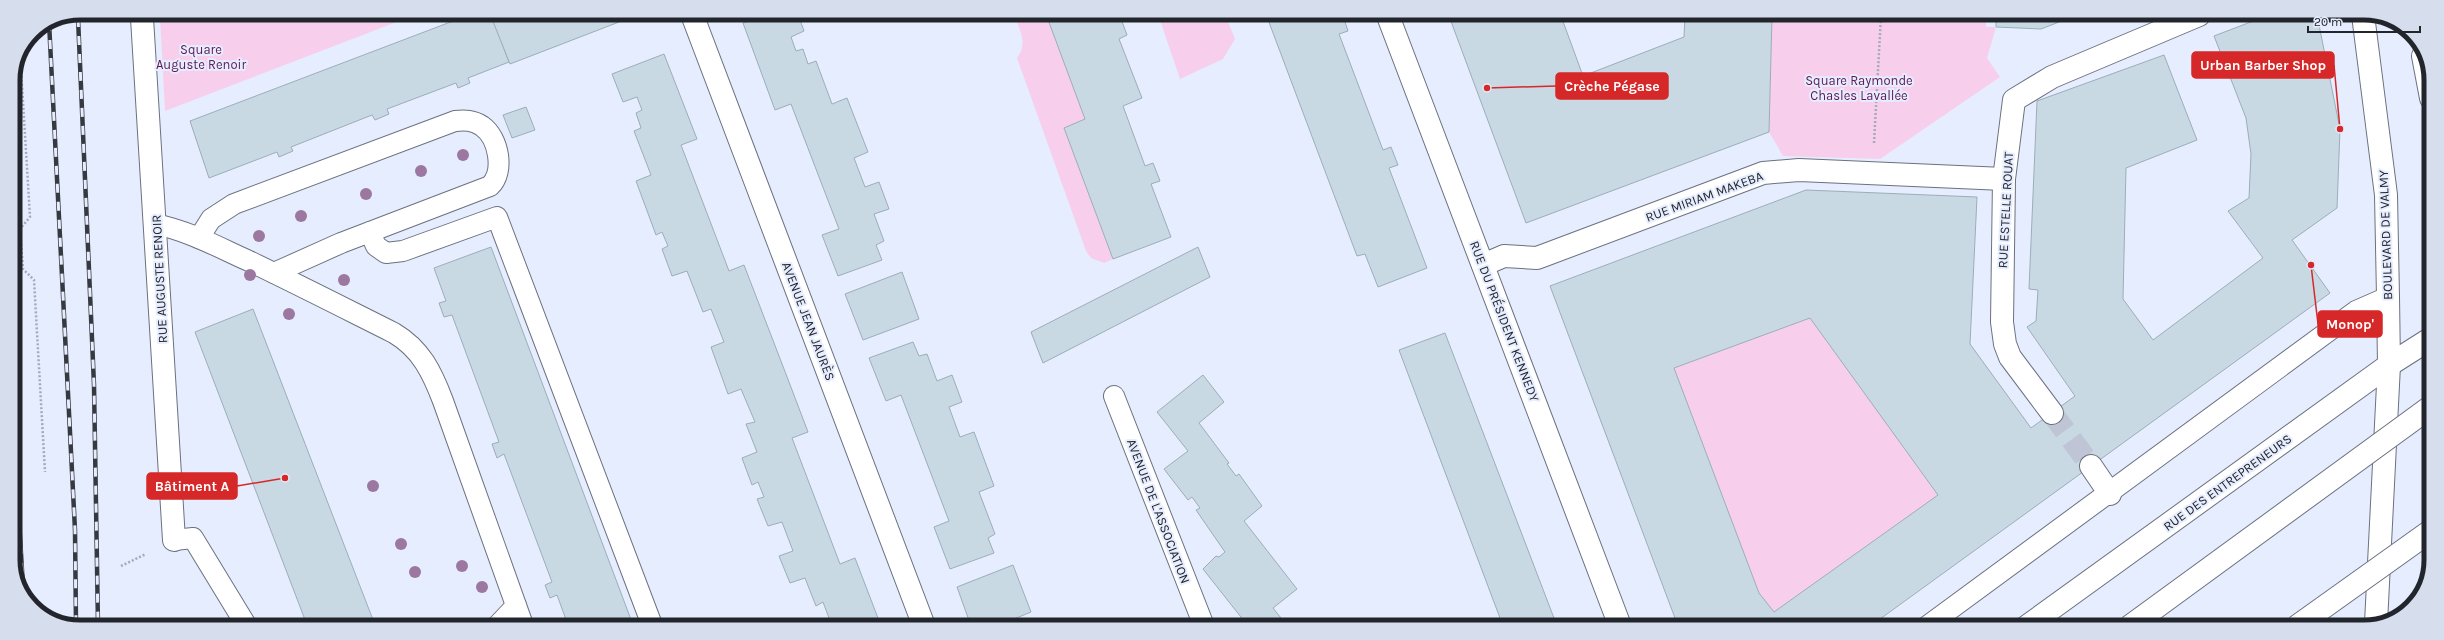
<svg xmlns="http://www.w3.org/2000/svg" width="2444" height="640" viewBox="0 0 2444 640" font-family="Karla,sans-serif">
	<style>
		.green { fill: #f7cfed }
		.building { fill: #c8d9e4; stroke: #9cadb8; fill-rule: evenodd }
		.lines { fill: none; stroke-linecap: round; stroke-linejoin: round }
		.street-tunnel { stroke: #bfc5d4; stroke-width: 22; stroke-dasharray: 22 11; stroke-linecap: butt }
		.lane-casing { stroke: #6b717f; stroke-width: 22 }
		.street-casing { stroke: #6b717f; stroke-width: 24 }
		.secondary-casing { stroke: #6b717f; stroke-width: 24 }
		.path { stroke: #a5aab8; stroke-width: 2.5; stroke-dasharray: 2 2; stroke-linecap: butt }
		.lane { stroke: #fff; stroke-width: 20 }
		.street { stroke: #fff; stroke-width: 22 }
		.secondary { stroke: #fff; stroke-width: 22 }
		.rail-casing { stroke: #373941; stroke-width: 4.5 }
		.rail { stroke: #e6edfe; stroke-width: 3; stroke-dasharray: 9; stroke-linecap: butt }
		.highway-bridge-casing { stroke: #6b717f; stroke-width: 24; stroke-linecap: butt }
		.highway-bridge { stroke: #fff; stroke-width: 22 }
		.tree { fill: #9c78a0 }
		.labels { text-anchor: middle; stroke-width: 4; stroke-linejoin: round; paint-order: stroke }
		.park-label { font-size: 13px; fill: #5f1954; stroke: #e6edfe }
		.street-label { font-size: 13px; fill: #23252c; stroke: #e6edfe }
		.rim { fill: none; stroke: #23252c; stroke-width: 5 }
		.leader { fill: none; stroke: #d62828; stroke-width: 1.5 }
		.callout-dot { fill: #d62828; stroke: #e6edfe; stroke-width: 1.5 }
		.callout { fill: #d62828; stroke: #d62828; stroke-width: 1.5 }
		.callout-label { font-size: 14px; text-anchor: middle; font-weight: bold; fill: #fff }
	</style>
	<rect width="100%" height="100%" fill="#e6edfe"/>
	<g class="green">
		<path d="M1772,16H1986V27H1996L1987,58L2000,77L1880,159L1783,156L1769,132Z"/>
		<path d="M1015,17H1047L1085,119L1064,128L1113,259L1104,263L1091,258L1086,251L1017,58C1028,44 1020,31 1015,17Z"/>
		<path d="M1159,17H1226L1235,39L1223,59L1180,79Z"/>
		<path d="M160,18H407L165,111Z"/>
		<path d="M1810,318L1938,495L1774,612L1759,593L1674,368Z"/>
	</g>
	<g class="building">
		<path d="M2269,15H2317L2340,129L2337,208L2292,240L2330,293L1869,627L1678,626L1550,286L1806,190L1977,197L1970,344L2031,428L2075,396L2027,327L2036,321L2038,290L2029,289L2037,101L2164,55L2197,140L2126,168L2123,299L2153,340L2263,258L2228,211L2249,198L2251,154L2246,118L2214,36ZM1810,318L1938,495L1774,612L1759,593L1674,368Z"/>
		<path d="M1343,16L1348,31L1339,34L1383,150L1391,147L1398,165L1389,168L1427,268L1378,287L1365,254L1357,256L1267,17Z"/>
		<path d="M1449,16H1561L1583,76L1684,37L1685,16H1772L1769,132L1526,223Z"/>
		<path d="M1996,16H2071L2072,17L2041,29L1996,27Z"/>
		<path d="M492,17L509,62L468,78L470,83L458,88L456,83L387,109L389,114L375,120L372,115L291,147L293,151L279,157L277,152L209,178L190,121L461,18Z"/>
		<path d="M495,17H632L510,64L492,19Z"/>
		<path d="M759,17H799L804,31L791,37L796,51L803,49L808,64L816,61L832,104L847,98L868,152L854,158L865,187L879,182L889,209L874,214L884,241L876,245L882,260L838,276L822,235L839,229L791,104L775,110L743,23Z"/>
		<path d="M1047,17H1111L1113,21L1121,19L1127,35L1119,39L1142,98L1123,106L1145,166L1153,163L1160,181L1151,184L1171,237L1113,259L1064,128L1085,119Z"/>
		<path d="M664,54L697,139L681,145L729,271L744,265L789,382L808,432L792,438L840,564L855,558L881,626H832L823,602L816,606L805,578L790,583L779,556L793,551L782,522L768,526L757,499L764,497L758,482L752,485L742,458L757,452L746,424L755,422L741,389L728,394L711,347L724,342L711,309L703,312L687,271L672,276L662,249L668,246L662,232L656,235L636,181L651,175L634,131L641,128L636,113L642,110L637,97L623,102L612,74Z"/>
		<path d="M526,107L535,130L512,138L503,115Z"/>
		<path d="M491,247L633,625H568L557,595L550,598L545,585L552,582L504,454L497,458L492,444L499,442L452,315L444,317L439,303L446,301L434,268Z"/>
		<path d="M1198,247L1210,277L1043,363L1031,332Z"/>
		<path d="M902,272L919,319L863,340L845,294Z"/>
		<path d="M253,309L375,625H307L195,332Z"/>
		<path d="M1445,333L1557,626H1503L1399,350Z"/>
		<path d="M913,342L919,356L927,354L937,381L952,375L962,402L949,407L960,437L974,432L994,486L979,492L995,534L988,538L994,553L950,569L934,527L949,521L901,395L886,401L869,358Z"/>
		<path d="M1203,375L1224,402L1199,423L1229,463L1227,464L1236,476L1239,474L1262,506L1244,521L1297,589L1273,608L1281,618L1279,621L1283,626H1248L1203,569L1216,556L1219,557L1225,552L1196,510L1200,508L1192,497L1188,500L1164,469L1188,451L1157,412Z"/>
		<path d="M1013,565L1031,612L997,626H971L957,587Z"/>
	</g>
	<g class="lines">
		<path class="street-tunnel" d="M2052,413L2091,466"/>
		<defs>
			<g id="lane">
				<path d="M155,224C189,231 218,247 249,261C297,284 346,309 394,333C421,349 432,372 443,401L523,625"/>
				<path d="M370,232L376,246L386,253L403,251L497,217L652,625"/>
				<path d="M199,238L211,219L234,204L455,121C465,120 473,120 482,126C499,138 505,172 490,186L341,243L274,273"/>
				<path d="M1114,396L1204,626"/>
				<path d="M174,540L193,538L246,625"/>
				<path d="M498,625L516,606"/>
				<path d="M1926,627L2356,311L2388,297"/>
			</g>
			<g id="street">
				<path d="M1388,16L1620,626"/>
				<path d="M693,17L924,626"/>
				<path d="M142,18L174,540"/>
				<path d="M1483,265L1504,256L1537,258L1763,173L1799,170L2004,179"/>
				<path d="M2052,413L2010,357L2005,344L2002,322L2004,179L2014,100L2052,77L2199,15"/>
				<path d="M2091,466L2110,494"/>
			</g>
			<g id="secondary">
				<path d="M2363,15L2386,195L2388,297L2389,365L2376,623"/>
				<path d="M2423,56L2431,98"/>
				<path d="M2026,627L2389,365L2430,339"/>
			</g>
		</defs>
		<use href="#lane" class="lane-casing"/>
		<use href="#street" class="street-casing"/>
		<use href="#secondary" class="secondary-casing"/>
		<g class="path">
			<path d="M20,52L30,217L20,229L23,269L34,280L45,472"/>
			<path d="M1874,143L1881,16"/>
			<path d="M121,566L146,554"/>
		</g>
		<use href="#lane" class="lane"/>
		<use href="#street" class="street"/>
		<use href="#secondary" class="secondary"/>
		<defs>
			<g id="rail">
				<path d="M78,18L94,385L98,625"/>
				<path d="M49,22L75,530L76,625"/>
				<path d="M13,419L23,587"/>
			</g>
		</defs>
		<use href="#rail" class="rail-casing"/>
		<use href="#rail" class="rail"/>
		<defs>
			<g id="highway-bridge">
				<path d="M2129,627L2429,408"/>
				<path d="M2296,627L2429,532"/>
			</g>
		</defs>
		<use href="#highway-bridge" class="highway-bridge-casing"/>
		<use href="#highway-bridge" class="highway-bridge"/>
	</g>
	<g class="tree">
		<circle cx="463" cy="155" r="6"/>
		<circle cx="421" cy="171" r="6"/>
		<circle cx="366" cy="194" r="6"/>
		<circle cx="301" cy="216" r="6"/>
		<circle cx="259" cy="236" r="6"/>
		<circle cx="250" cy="275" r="6"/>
		<circle cx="344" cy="280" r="6"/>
		<circle cx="289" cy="314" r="6"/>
		<circle cx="373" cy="486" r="6"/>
		<circle cx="401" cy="544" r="6"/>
		<circle cx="462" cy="566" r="6"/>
		<circle cx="415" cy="572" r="6"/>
		<circle cx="482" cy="587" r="6"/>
	</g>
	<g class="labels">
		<g class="park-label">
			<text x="201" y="54">Square<tspan x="201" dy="15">Auguste Renoir</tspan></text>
			<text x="1859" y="85">Square Raymonde<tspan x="1859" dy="15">Chasles Lavallée</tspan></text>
		</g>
		<g class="street-label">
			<text transform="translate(1704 196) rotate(-20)" y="5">RUE MIRIAM MAKEBA</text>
			<text transform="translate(2005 210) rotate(-87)" y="5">RUE ESTELLE ROUAT</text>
			<text transform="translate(2385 235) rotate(-92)" y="5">BOULEVARD DE VALMY</text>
			<text transform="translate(159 279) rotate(-93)" y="5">RUE AUGUSTE RENOIR</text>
			<text transform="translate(809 321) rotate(69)" y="5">AVENUE JEAN JAURÈS</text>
			<text transform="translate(1505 321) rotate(69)" y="5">RUE DU PRÉSIDENT KENNEDY</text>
			<text transform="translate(2227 482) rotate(-36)" y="5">RUE DES ENTREPRENEURS</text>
			<text transform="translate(1159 511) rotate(69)" y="5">AVENUE DE L'ASSOCIATION</text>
		</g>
	</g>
	<path d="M0 0H2444V640H0ZM80 20H2364A60 60 0 0 1 2424 80V560A60 60 0 0 1 2364 620H80A60 60 0 0 1 20 560V80A60 60 0 0 1 80 20Z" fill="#d6dded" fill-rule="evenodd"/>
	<path class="rim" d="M80 20H2364A60 60 0 0 1 2424 80V560A60 60 0 0 1 2364 620H80A60 60 0 0 1 20 560V80A60 60 0 0 1 80 20Z"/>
	<path class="leader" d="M2340 129L2334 65M1487 88L1556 86M2311 265L2318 324M285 478L237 486"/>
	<g class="callout-dot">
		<circle cx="2340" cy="129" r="4"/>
		<circle cx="1487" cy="88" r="4"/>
		<circle cx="2311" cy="265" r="4"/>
		<circle cx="285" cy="478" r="4"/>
	</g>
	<g class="callout">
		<rect x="2192" y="52" width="142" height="26" rx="4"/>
		<rect x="1556" y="73" width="112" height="26" rx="4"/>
		<rect x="2318" y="311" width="64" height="26" rx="4"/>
		<rect x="147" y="473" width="90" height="26" rx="4"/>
	</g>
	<g class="callout-label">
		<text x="2263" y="70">Urban Barber Shop</text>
		<text x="1612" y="91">Crèche Pégase</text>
		<text x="2350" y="329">Monop'</text>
		<text x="192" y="491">Bâtiment A</text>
	</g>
	<path d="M2308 26v6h112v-6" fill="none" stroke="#23252c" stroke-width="2"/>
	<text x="2314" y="26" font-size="12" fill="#23252c" stroke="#e6edfe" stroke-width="3" paint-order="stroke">20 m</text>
</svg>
